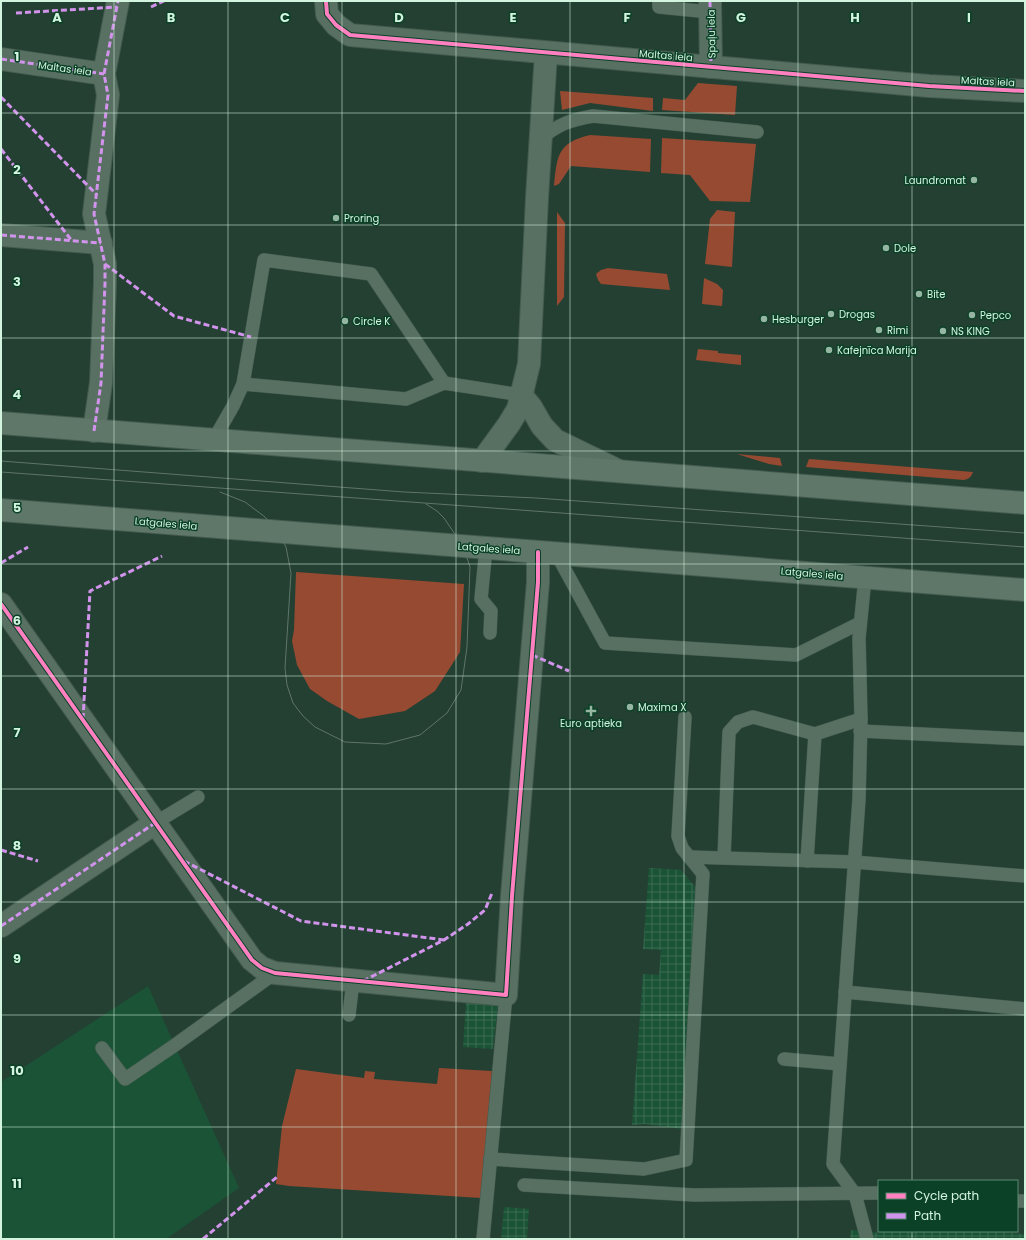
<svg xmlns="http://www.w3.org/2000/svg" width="1026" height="1240" viewBox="0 0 1026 1240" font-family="Poppins,sans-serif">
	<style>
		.built { fill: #1b5336 }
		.industrial { fill: url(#industrial-grid) }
		.grass { fill: #974a32 }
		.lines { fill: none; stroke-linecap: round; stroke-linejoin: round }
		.lane-casing { stroke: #445b4f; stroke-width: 14 }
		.street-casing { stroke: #445b4f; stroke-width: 24 }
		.highway-casing { stroke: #445b4f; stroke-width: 24 }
		.lane { stroke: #587062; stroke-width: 13 }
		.street { stroke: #587062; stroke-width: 22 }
		.highway { stroke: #5f7769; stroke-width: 22 }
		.tram { stroke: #5f7569; stroke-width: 1 }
		.quiet { stroke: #d193ec; stroke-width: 3; stroke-dasharray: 6 3; stroke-linecap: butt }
		.cycleway-casing { stroke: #0a4127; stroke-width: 6 }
		.cycleway { stroke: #ff80c0; stroke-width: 4 }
		.grid { fill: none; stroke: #d3f4df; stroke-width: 1; stroke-opacity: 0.55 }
		.poi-dot { fill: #96b5a2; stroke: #0a4127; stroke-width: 1.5 }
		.labels { text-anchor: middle; stroke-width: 3; stroke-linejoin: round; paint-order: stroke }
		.street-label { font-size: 10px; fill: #d3f4df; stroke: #0a4127 }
		.poi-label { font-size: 10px; fill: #d3f4df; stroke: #0a4127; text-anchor: start }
		.grid-label { font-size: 13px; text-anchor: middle; font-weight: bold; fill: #d3f4df; stroke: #0a4127; stroke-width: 3; stroke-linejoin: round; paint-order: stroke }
	</style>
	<defs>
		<pattern id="industrial-grid" width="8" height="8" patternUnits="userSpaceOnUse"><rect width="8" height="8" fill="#1b5336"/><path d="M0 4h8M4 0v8" fill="none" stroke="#3b6c53"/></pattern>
	</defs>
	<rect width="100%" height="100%" fill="#244032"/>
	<path class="built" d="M148,986L239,1188L166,1239H1V1082Z"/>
	<g class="industrial">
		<path d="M649,868L681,870L697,889L682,1129L645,1124L632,1125L643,974L659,975L661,950L643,949Z"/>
		<path d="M466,1002L498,1006L493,1049L463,1047Z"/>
		<path d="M504,1207L529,1209L527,1239H501Z"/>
		<path d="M851,1230L880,1233V1231H992L1025,1234V1239H850Z"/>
	</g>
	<g class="grass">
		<path d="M698,83L737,86L735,115L662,110L663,98L685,100Z"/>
		<path d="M560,91L653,98V111L590,103L562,110Z"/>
		<path d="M590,135L651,139L650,172L571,166L559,184L554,186C557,156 557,143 590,135Z"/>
		<path d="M662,138L756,144L750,202L710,201L690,175L661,173Z"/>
		<path d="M717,210L735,212L732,267L705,264L710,219Z"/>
		<path d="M557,212L565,223L564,297L557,306Z"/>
		<path d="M608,268L667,274L670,290L601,284L598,280L596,274L601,270Z"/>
		<path d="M704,278L717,284L723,290L722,306L702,304Z"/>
		<path d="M698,349L718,351V353L741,355V365L696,360Z"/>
		<path d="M737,454L780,458L782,466L769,464Z"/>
		<path d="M809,459L973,472C971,477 969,479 964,480L806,467Z"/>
		<path d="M296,572L464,584L460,652L435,691L405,711L359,719L327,701L310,689L297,665L292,641L294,630Z"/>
		<path d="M439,1068L492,1071L481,1198L289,1186L276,1184L282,1126L296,1069L364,1078L365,1071L375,1072L374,1079L437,1084Z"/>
	</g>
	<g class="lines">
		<defs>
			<g id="lane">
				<path d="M659,1V7L710,12"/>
				<path d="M540,139C559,124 570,120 593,116L757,132"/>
				<path d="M243,384L406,399L444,383L521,395"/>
				<path d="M213,441L233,406L243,384L264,260L371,274L444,383"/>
				<path d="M486,548L481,599L491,611L490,633"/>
				<path d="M556,553L605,643L796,655L860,623"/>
				<path d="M865,578L859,638L861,719L859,799L833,1164L855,1194L867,1239"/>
				<path d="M860,731L1025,739"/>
				<path d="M155,823L198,797"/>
				<path d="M689,857L854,862L1025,876"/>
				<path d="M724,858L729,732L738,722L753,717L815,734L861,719"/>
				<path d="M807,861L815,734"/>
				<path d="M845,992L1025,1009"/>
				<path d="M349,1015L353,981"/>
				<path d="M102,1048L125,1079L175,1045L275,973"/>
				<path d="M784,1059L840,1064"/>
				<path d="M490,1159L644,1169L686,1160L703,874L682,848L678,836L685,717"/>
				<path d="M524,1185L694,1195L879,1193"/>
				<path d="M1017,1201H1025"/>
				<path d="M483,1239L506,995"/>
			</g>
			<g id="street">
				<path d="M326,1L327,14L336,25L350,35L929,86L1025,91"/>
				<path d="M710,1L711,67"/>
				<path d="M1,59L104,74"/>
				<path d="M1,235L101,243"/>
				<path d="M521,395L531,407L542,426L555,440L619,471"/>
				<path d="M94,431L101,383L105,283V264L94,214L108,95L104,74L118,1"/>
				<path d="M482,461L509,424L518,409L529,364L537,198L546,53"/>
				<path d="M1,604L252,960L262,968L275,973L506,995L512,896L538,582V552"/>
				<path d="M1,926L155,823"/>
			</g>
			<g id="highway">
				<path d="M1,423L1025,503"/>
				<path d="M1,510L1025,590"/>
			</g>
		</defs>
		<use href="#lane" class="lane-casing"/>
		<use href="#street" class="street-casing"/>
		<use href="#highway" class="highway-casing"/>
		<use href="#lane" class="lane"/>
		<use href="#street" class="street"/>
		<use href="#highway" class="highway"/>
		<g class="tram">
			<path d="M1,461L404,492L536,498L1025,533"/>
			<path d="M1,472L1025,547"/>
			<path d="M220,492L245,502L265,517L278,532L286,547L291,573L285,668L287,685L293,703L303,716L315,727L345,742L386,744L420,735L447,713L461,690L467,647L470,567L463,546L444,518L437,511L426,504"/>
		</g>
		<g class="quiet">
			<path d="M710,1L711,67"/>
			<path d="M151,7L164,1"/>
			<path d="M16,13L117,7"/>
			<path d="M1,59L104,74"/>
			<path d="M1,97L97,195"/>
			<path d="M1,149L72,241"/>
			<path d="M1,235L101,243"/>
			<path d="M105,264L174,316L251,337"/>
			<path d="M94,431L101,383L105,283V264L94,214L108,95L104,74L118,1"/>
			<path d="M1,563L28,547"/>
			<path d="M532,655L569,671"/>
			<path d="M83,719L90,591L162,556"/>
			<path d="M1,850L38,861"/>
			<path d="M184,861L301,921L444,940"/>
			<path d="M1,926L155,823"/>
			<path d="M363,981L444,940L468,924L485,910L492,893"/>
			<path d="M203,1239L277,1177"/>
		</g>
		<defs>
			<g id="cycleway">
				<path d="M326,1L327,14L336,25L350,35L929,86L1025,91"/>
				<path d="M1,604L252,960L262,968L275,973L506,995L512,896L538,582V552"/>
			</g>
		</defs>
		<use href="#cycleway" class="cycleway-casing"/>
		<use href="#cycleway" class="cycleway"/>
	</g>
	<path class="grid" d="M114,1V1239M228,1V1239M342,1V1239M456,1V1239M570,1V1239M684,1V1239M798,1V1239M912,1V1181M1,113H1025M1,225H1025M1,338H1025M1,451H1025M1,564H1025M1,676H1025M1,789H1025M1,902H1025M1,1015H1025M1,1127H1025M912,1231V1239"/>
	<g class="poi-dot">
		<circle cx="974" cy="180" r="4"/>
		<circle cx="336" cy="218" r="4"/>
		<circle cx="886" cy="248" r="4"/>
		<circle cx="919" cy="294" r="4"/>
		<circle cx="831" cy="314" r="4"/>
		<circle cx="972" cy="315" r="4"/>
		<circle cx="764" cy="319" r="4"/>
		<circle cx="345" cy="321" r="4"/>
		<circle cx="879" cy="330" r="4"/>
		<circle cx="943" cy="331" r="4"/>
		<circle cx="829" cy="350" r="4"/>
		<circle cx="630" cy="707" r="4"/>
		<path d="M589 705h4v4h4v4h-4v4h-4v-4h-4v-4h4z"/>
	</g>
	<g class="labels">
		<g class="street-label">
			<text transform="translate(711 34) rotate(-91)" y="4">Spaļu iela</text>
			<text transform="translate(666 55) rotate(5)" y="4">Maltas iela</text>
			<text transform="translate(65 68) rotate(8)" y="4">Maltas iela</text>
			<text transform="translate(988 81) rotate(3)" y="4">Maltas iela</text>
			<text transform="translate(166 523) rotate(5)" y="4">Latgales iela</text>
			<text transform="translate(489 548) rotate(4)" y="4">Latgales iela</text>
			<text transform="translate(812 573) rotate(5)" y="4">Latgales iela</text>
		</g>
		<g class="poi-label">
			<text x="966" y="184" text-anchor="end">Laundromat</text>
			<text x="344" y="222">Proring</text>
			<text x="894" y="252">Dole</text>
			<text x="927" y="298">Bite</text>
			<text x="839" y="318">Drogas</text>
			<text x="980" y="319">Pepco</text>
			<text x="772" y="323">Hesburger</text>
			<text x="353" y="325">Circle K</text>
			<text x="887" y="334">Rimi</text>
			<text x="951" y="335">NS KING</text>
			<text x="837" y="354">Kafejnīca Marija</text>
			<text x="638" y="711">Maxima X</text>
			<text x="591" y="727" text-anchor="middle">Euro aptieka</text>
		</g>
	</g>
	<g class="grid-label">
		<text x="57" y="22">A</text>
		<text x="171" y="22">B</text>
		<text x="285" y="22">C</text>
		<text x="399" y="22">D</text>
		<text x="513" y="22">E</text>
		<text x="627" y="22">F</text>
		<text x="741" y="22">G</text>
		<text x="855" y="22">H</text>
		<text x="969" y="22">I</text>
		<text x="17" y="61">1</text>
		<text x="17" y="174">2</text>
		<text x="17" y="286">3</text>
		<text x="17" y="399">4</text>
		<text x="17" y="512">5</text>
		<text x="17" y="625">6</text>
		<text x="17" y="737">7</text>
		<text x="17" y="850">8</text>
		<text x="17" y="963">9</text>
		<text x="17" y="1075">10</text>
		<text x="17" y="1188">11</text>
	</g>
	<rect width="1026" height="1240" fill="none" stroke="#d3f4df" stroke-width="4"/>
	<rect x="878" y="1180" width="140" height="52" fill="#0a4127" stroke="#5a8971"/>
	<rect x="886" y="1193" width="20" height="6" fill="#ff80c0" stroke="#5a8971"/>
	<text x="914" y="1200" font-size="12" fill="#d3f4df">Cycle path</text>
	<rect x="886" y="1213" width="20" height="6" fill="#d193ec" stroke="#5a8971"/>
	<text x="914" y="1220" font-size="12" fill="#d3f4df">Path</text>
</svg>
